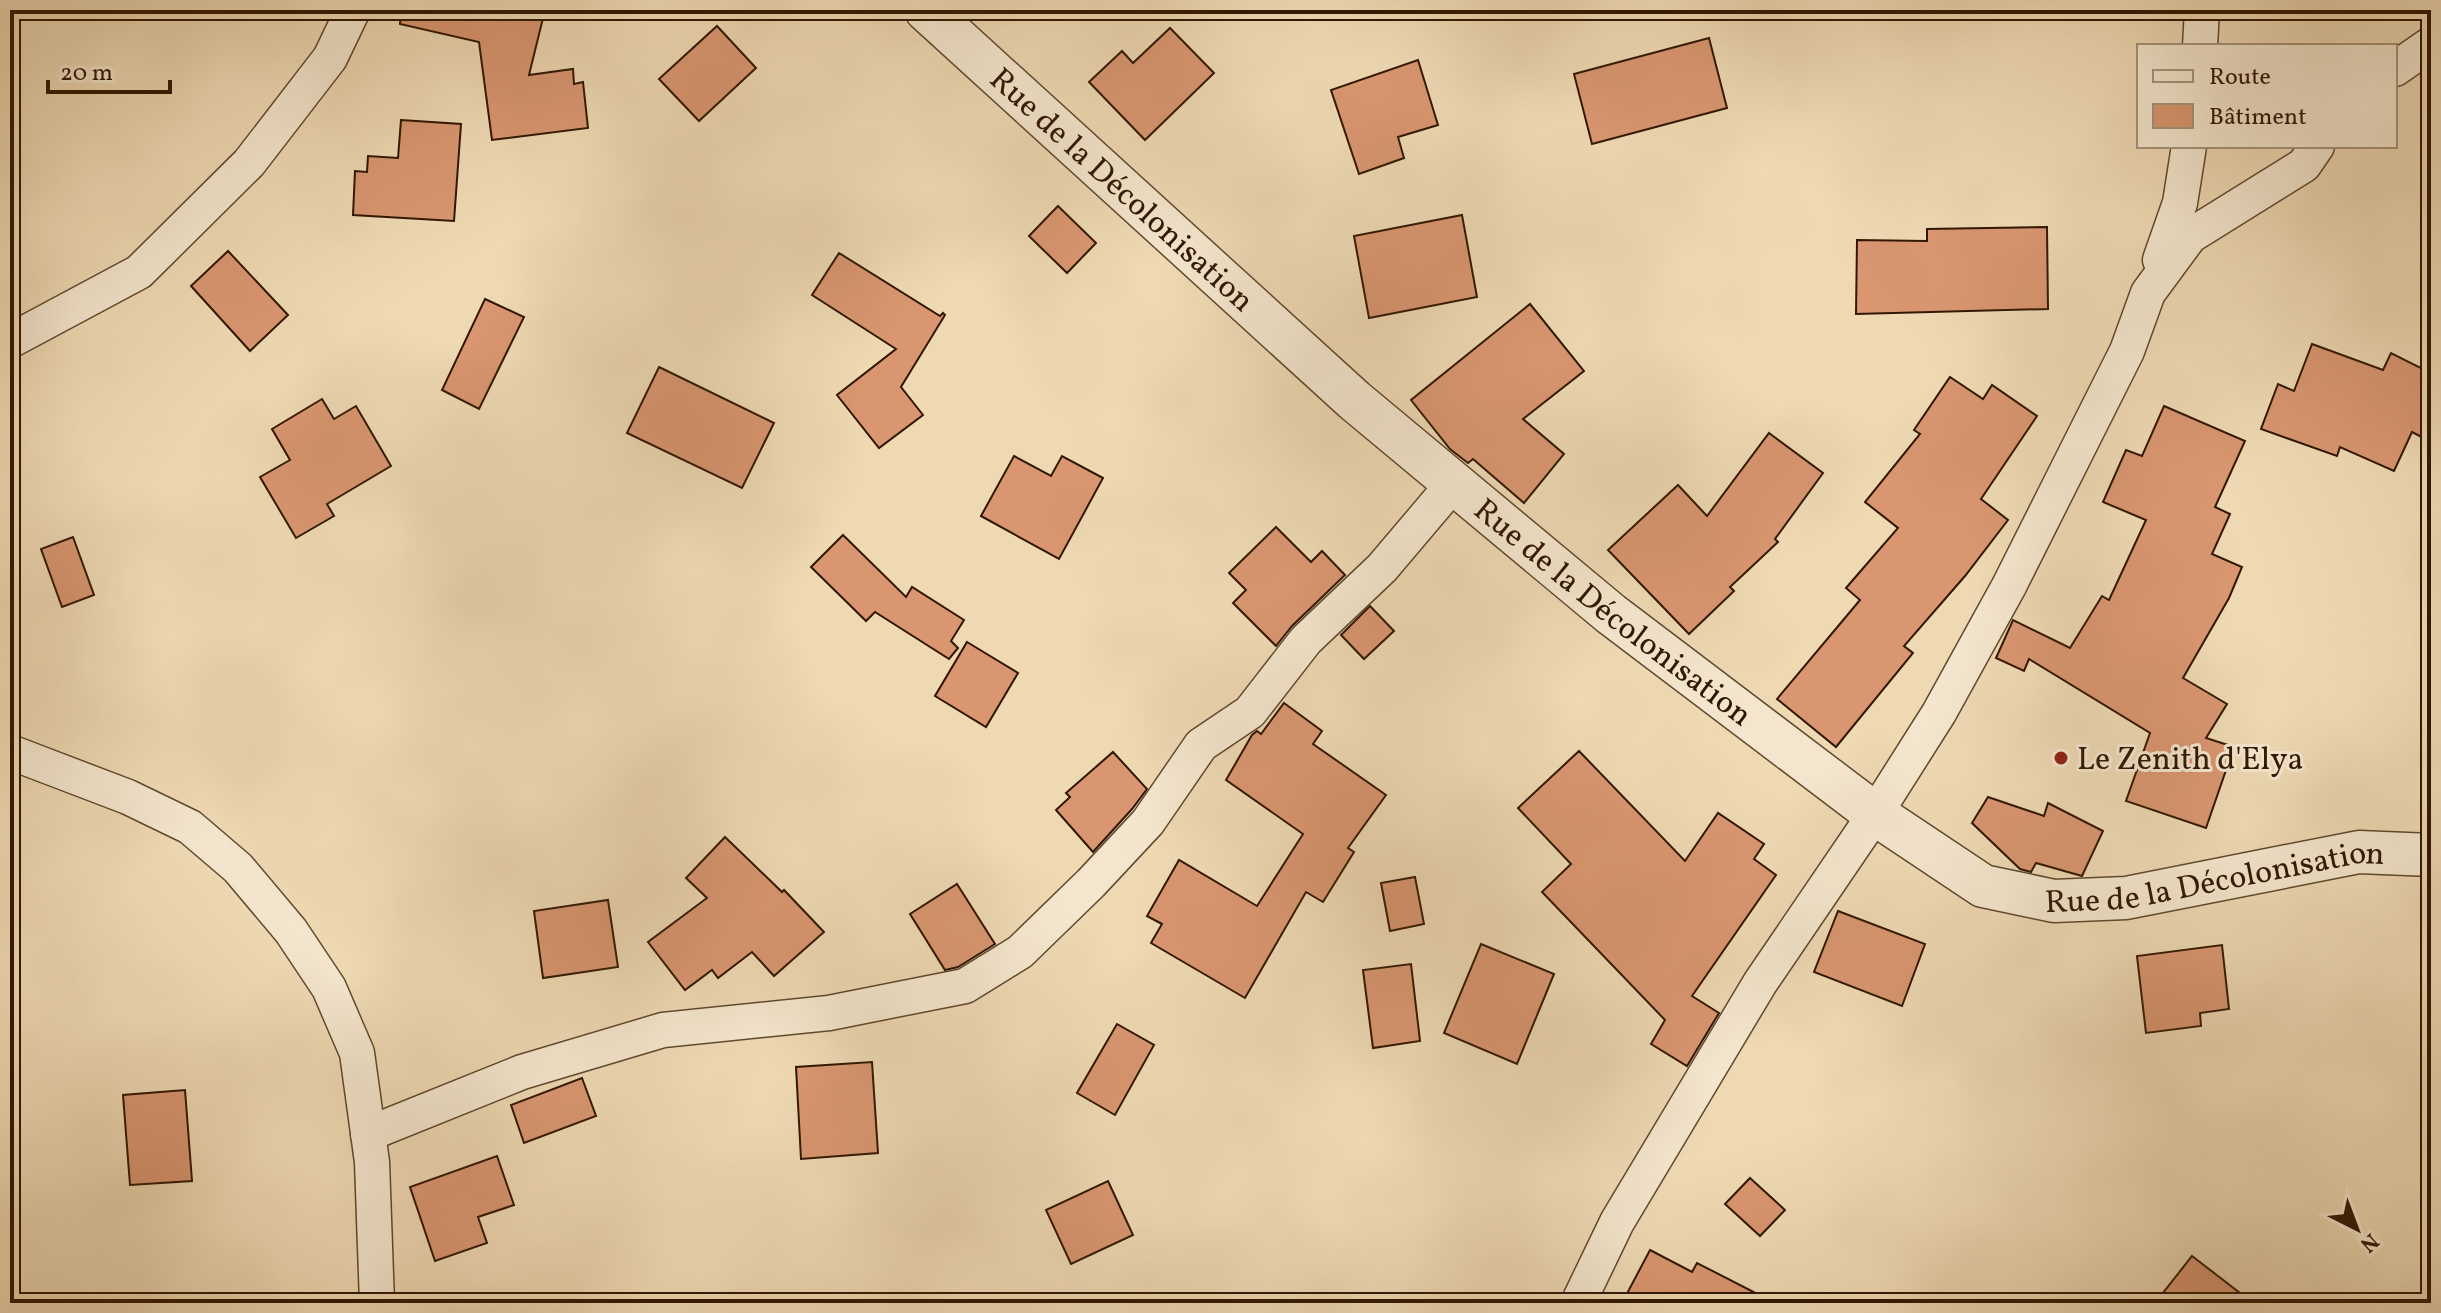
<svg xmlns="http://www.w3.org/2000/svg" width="2441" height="1313" viewBox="0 0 2441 1313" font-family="Vollkorn,serif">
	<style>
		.building { fill: #d99671; stroke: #311702; stroke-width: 2 }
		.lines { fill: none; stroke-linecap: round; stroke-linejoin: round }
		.minor-casing { stroke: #60482e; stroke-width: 37 }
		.tertiary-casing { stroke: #60482e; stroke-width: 45 }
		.minor { stroke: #f4e6ce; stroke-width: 34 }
		.tertiary { stroke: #f4e6ce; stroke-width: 42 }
		.poi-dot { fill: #8f2418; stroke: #f4e6ce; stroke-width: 3 }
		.labels { text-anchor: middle; stroke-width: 6; stroke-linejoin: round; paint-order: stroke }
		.street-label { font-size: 32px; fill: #311702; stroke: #f4e6ce }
		.poi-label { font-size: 32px; fill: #311702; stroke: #f4e6ce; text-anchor: start }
	</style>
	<rect width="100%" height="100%" fill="#eed9b3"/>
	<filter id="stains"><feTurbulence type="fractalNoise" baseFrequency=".0025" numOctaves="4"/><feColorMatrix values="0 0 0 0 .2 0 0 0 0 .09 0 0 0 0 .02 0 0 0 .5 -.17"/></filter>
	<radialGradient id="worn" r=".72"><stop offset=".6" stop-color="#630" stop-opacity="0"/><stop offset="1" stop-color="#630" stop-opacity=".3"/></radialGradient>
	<g class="building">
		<path d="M401,10H545L529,75L573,69L574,84L583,82L588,128L492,140L479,42L400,24Z"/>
		<path d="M717,26L756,68L699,121L659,79Z"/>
		<path d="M1170,28L1214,73L1145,140L1089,82L1122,51L1133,63Z"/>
		<path d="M1709,38L1727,108L1592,144L1574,74Z"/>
		<path d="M1418,60L1438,125L1398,137L1404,158L1359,174L1331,90Z"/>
		<path d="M401,120L461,124L454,221L353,215L355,171L367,172L368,156L398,158Z"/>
		<path d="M1058,206L1096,243L1067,273L1029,236Z"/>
		<path d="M1462,215L1477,297L1369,318L1354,236Z"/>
		<path d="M2047,227L2048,309L1856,314L1857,240L1927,241V229Z"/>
		<path d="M228,251L288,315L250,351L191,286Z"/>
		<path d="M839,253L940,316L943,313L945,315L901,387L923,415L879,448L837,395L896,349L812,295Z"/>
		<path d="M485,299L524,317L479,409L442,390Z"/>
		<path d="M1530,304L1584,371L1523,419L1564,454L1524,503L1473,459L1468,463L1450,449L1411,400Z"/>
		<path d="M2312,344L2383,370L2391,353L2431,373V442L2412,432L2394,471L2340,447L2337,456L2261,429L2278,384L2294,391Z"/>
		<path d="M659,367L774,423L742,488L627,433Z"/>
		<path d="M1950,377L1983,399L1992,385L2037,416L1981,499L2008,520L1965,576L1904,646L1913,653L1836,747L1777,699L1860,600L1846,588L1898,528L1865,502L1920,434L1914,430Z"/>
		<path d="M322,399L334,419L356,406L391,466L327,504L334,516L296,538L260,477L290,460L272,429Z"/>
		<path d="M2164,406L2245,441L2215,507L2230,514L2212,554L2242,567L2229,598L2183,678L2227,704L2206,738L2234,747L2206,828L2126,801L2150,733L2029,659L2024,671L1996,658L2013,620L2070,648L2102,596L2109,600L2146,520L2103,502L2126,450L2142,456Z"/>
		<path d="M1769,433L1823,473L1775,539L1778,542L1730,587L1734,591L1689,634L1608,550L1678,485L1707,516Z"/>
		<path d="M1014,456L1051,476L1062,456L1103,478L1059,559L981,516Z"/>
		<path d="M1276,527L1311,562L1322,551L1345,575L1292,626L1276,646L1233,603L1246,590L1229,573Z"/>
		<path d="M843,535L906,597L912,587L964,620L951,641L958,648L949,659L875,612L866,621L811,567Z"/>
		<path d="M73,537L94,595L62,607L41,549Z"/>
		<path d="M1370,606L1394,631L1364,659L1341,635Z"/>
		<path d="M967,642L1018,673L986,727L935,696Z"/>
		<path d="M1284,703L1322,731L1313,744L1386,795L1348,848L1354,852L1323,902L1306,892L1245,998L1151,943L1162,924L1147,916L1179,860L1257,906L1303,834L1226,780L1252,735L1257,731L1261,734Z"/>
		<path d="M1579,751L1685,861L1718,813L1764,844L1754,859L1776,875L1692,996L1719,1013L1687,1066L1651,1044L1665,1020L1542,892L1571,864L1518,808Z"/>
		<path d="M1113,752L1147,789L1132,809L1093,852L1056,810L1070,797L1066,793Z"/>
		<path d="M1988,797L2044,816L2048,803L2103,831L2082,876L2036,863L2031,872L2020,869L1972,823Z"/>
		<path d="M725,837L782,892L784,890L824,932L774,976L752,952L718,978L712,970L685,990L648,942L707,898L686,878Z"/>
		<path d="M1415,877L1424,924L1390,931L1381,883Z"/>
		<path d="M957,884L995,944L958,967L945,970L910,914Z"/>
		<path d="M608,900L618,967L543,978L534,911Z"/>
		<path d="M1838,911L1925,944L1902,1006L1814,972Z"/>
		<path d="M1481,944L1554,974L1517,1064L1444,1033Z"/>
		<path d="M2222,945L2229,1009L2200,1013L2201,1026L2146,1033L2137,956Z"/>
		<path d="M1411,964L1420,1041L1373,1048L1363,970Z"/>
		<path d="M1117,1024L1154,1045L1115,1115L1077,1093Z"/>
		<path d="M872,1062L878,1153L801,1159L796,1067Z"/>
		<path d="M582,1078L596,1116L524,1143L511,1105Z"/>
		<path d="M185,1090L192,1181L130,1185L123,1095Z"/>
		<path d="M497,1156L514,1205L478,1217L487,1243L435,1261L410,1187Z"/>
		<path d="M1750,1178L1785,1210L1760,1236L1725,1204Z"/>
		<path d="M1108,1181L1133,1235L1071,1264L1046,1210Z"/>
		<path d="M1650,1250L1692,1272L1697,1263L1775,1303H1622Z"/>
		<path d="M2192,1256L2253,1303H2155Z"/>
	</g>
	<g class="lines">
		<defs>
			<g id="minor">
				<path d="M2200,46L2202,10"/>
				<path d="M2395,69L2431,44"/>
				<path d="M2160,260L2180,203L2189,146"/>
				<path d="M10,341L139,272L249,163L330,58L353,10"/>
				<path d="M10,752L128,797L190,827L238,868L291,931L329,988L357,1053L372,1162L377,1303"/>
				<path d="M368,1134L522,1072L663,1030L829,1013L965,986L1020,952L1091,883L1148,822L1201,745L1250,712L1306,640L1382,568L1454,483"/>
				<path d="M1578,1303L1617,1222L1760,983L1875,814L1939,713L2009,586L2127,351L2148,293L2190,236L2304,165L2317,146"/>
			</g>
			<g id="tertiary">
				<path id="s1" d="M926,10L1354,400L1611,614L1875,814L1983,886L2054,901L2126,898L2359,852L2431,855"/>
			</g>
		</defs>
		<use href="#minor" class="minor-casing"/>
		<use href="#tertiary" class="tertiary-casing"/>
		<use href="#minor" class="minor"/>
		<use href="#tertiary" class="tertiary"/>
	</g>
	<circle class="poi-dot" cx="2061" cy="758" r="8"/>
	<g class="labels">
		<g class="street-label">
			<text dy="11" stroke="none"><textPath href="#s1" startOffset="266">Rue de la Décolonisation</textPath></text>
			<text dy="11" stroke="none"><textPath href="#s1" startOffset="914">Rue de la Décolonisation</textPath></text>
			<text dy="11" stroke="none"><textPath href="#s1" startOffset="1610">Rue de la Décolonisation</textPath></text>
		</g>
		<g class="poi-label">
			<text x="2077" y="769">Le Zenith d'Elya</text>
		</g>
	</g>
	<rect width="2441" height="1313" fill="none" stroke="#eed9b3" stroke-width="40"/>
	<rect x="12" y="12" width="2417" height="1289" fill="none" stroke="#311702" stroke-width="4"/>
	<rect x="20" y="20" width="2401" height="1273" fill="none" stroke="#311702" stroke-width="2"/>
	<rect x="2137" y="44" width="260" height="104" fill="#f4e6ce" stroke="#a6937c" stroke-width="2"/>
	<rect x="2153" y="70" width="40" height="12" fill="#f4e6ce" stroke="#a6937c" stroke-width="2"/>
	<text x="2209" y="84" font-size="24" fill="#311702">Route</text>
	<rect x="2153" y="104" width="40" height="24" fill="#d99671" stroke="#a6937c" stroke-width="2"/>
	<text x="2209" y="124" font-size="24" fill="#311702">Bâtiment</text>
	<g transform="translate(2357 1229) rotate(138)" stroke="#f4e6ce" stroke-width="6" paint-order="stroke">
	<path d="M0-6L14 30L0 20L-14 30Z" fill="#311702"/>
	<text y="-12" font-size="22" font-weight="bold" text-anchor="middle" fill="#311702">N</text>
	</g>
	<path d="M48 80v12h122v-12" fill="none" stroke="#311702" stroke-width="4"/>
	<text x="60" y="80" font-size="24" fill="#311702" stroke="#f4e6ce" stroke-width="6" paint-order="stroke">20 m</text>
	<rect width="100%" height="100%" filter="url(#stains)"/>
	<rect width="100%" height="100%" fill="url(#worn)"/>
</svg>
